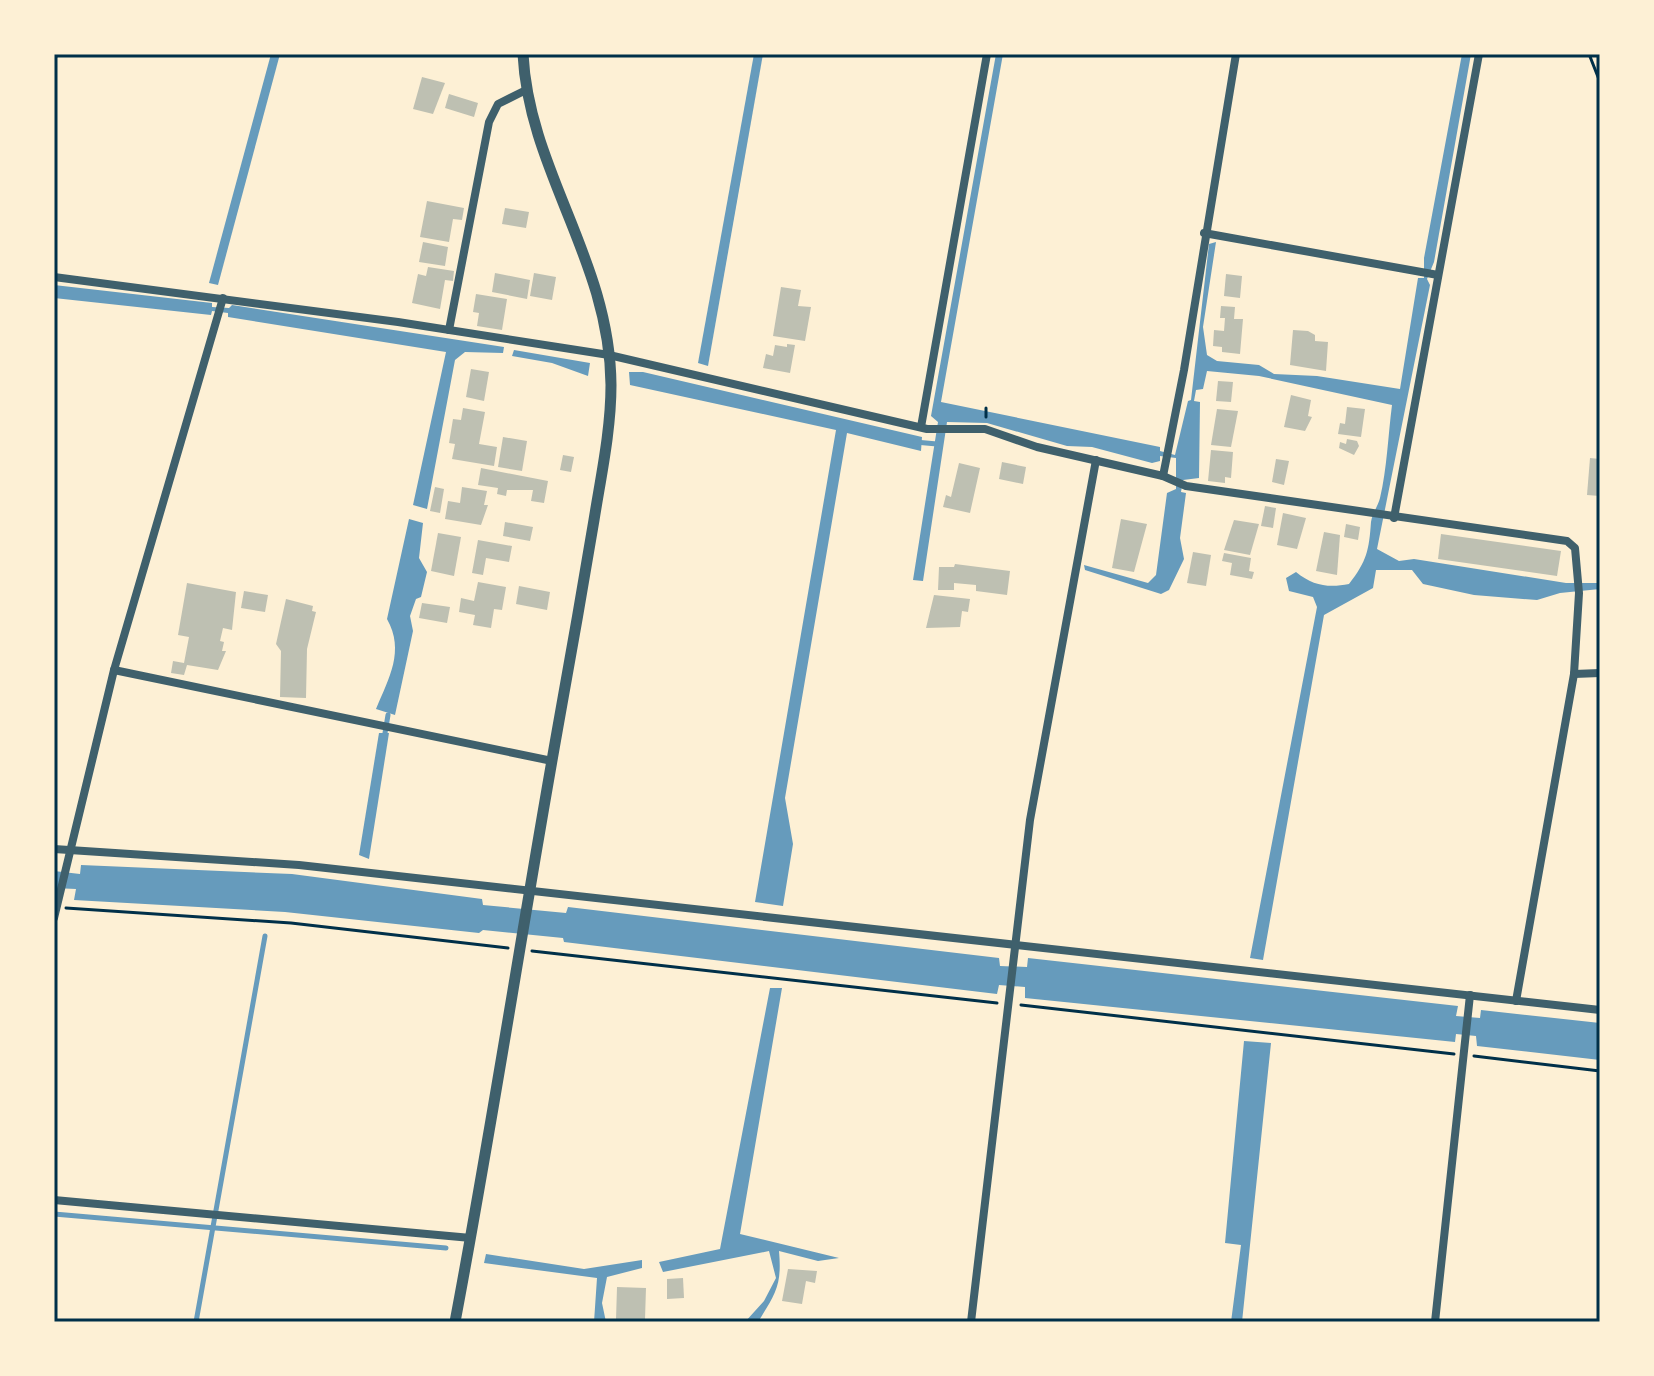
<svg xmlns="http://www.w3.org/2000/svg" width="1654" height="1376" viewBox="0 0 1654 1376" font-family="'Libre Baskerville',serif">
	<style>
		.water { fill: #669bbc }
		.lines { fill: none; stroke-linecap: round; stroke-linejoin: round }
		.stream { stroke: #669bbc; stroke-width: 5 }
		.building { fill: #bec0b2 }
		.path { stroke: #003049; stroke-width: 3 }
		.minor { stroke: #3f606c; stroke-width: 8 }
		.tertiary { stroke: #3f606c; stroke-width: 11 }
		.neatline { fill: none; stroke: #003049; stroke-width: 3 }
	</style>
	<rect width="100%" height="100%" fill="#fdf0d5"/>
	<g class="water">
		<path d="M271,54H280L218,285L209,283Z"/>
		<path d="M754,54H763L708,366L698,363Z"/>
		<path d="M996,54H1003L941,402L1160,447V451L1175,455L1188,401L1191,400L1209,244L1216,242L1203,327L1207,355L1217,361L1259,365L1274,374L1317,376L1400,389L1418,278H1424V258L1462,54H1471L1434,262L1427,279L1430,285L1377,549L1399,561L1414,559L1566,583H1600V589L1560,593L1537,600L1474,595L1423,584L1412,570H1376L1373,588L1324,615L1263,960L1250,958L1317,607L1313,597L1289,591L1286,578L1296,572C1313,586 1329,588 1349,584C1367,561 1369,550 1371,522C1372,514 1378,506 1380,498C1387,469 1388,436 1392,405L1259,376L1207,371L1203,389L1196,390L1194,401L1200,402L1199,478L1183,480L1181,492L1186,493L1180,538L1184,559L1169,590L1161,594L1085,570L1084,565L1148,583L1156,575L1167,493L1176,489V458L1160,456V461L1152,463L1092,447L1067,446L987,423L947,422L923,581L913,580L938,422L931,416Z"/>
		<path d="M54,285L212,303V307L229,308L232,305L504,347L503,353L465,352L455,360L427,509L413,505L446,352L228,317V313L212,311L211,315L54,298Z"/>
		<path d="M514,350L590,363L588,376L552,363L512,356Z"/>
		<path d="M629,372H643L922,437L921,451L847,433L785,798L793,844L783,906L755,902L836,430L630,385Z"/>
		<path d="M409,519L423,523L419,558L427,572L421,597L416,599L410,616L413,631L395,715L376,709C389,678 405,651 387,619Z"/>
		<path d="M379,733H389L369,859L359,855Z"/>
		<path d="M81,865L292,874L482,899L483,905L566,913L568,907L999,958L1000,966L1027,967L1028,958L1458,1006L1456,1016L1480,1018L1481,1010L1600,1023V1060L1477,1046L1476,1036L1456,1034L1455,1042L1025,998V987L999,985L997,994L564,942L563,938L483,930L479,933L285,912L74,900L76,889L54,888V871L80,874Z"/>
		<path d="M770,988H782L740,1234L839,1258L818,1261L779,1251C782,1285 776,1293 758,1322H745L764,1301L776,1278L769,1251L663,1272L659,1262L720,1249Z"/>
		<path d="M1244,1041L1271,1043L1242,1322H1231L1241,1245L1225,1243Z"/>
		<path d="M486,1254L584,1269L642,1260V1268L607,1277L602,1303L606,1322H594L597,1278L484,1263Z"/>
	</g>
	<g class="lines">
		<g class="stream">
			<path d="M915,442L937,444"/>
			<path d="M385,733L388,715"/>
			<path d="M54,1214L446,1248"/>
			<path d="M196,1322L265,936"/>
		</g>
	</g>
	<g class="building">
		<path d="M422,77L445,83L433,114L413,109Z"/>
		<path d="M449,94L478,103L474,117L445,108Z"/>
		<path d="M427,201L464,208L462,220L453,219L449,242L420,237Z"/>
		<path d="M505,208L529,212L526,228L502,224Z"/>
		<path d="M423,242L448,247L445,266L419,262Z"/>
		<path d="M428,267L454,271L453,281L445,280L440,309L412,303L418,274L426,276Z"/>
		<path d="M495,273L530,280L527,299L492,292Z"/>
		<path d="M534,273L556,277L552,300L530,296Z"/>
		<path d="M1226,274L1242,276L1240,298L1224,296Z"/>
		<path d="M781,287L801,290L798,306L811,307L805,341L773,336Z"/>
		<path d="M476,294L507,299L502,330L477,326L479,313L473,312Z"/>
		<path d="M1221,306L1235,307L1234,319H1243L1240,354L1222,352V347L1213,346L1214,330L1224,331L1225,318H1220Z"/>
		<path d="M1293,330L1308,331L1315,335V341L1328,342L1326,371L1290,365Z"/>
		<path d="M787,344L795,345L790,373L763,368L766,354L773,356L775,345L787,347Z"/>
		<path d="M471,369L489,372L484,401L466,397Z"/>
		<path d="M1218,381L1233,382L1231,402L1216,401Z"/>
		<path d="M1291,395L1311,400L1308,416L1312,417L1305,431L1284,427Z"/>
		<path d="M1347,407L1365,409L1361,437L1338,434L1340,423L1345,424Z"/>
		<path d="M463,408L485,412L479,444L497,447L494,466L452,459L455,444L449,443L453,419L461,420Z"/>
		<path d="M1217,409L1238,411L1231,447L1211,445Z"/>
		<path d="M503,437L527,441L522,471L498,467Z"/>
		<path d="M1347,439L1357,441L1359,446L1354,455L1339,448L1340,442L1346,444Z"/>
		<path d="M1211,450L1233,452L1231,478L1225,477V483L1208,481Z"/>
		<path d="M563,455L574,457L571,472L560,470Z"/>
		<path d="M1590,458L1600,459V496L1587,495Z"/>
		<path d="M1276,459L1289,461L1284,485L1272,482Z"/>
		<path d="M1002,462L1026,467L1023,484L999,479Z"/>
		<path d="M959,463L980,468L970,513L943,507L946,495L951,497Z"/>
		<path d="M481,468L548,481L544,503L531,501L533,490H507L506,496L497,494L498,488L478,485Z"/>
		<path d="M435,487L444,489L440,513L430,511Z"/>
		<path d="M462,487L487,491L484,505H488L481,525L445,519L448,501L460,503Z"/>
		<path d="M1265,506L1276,508L1273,528L1261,526Z"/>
		<path d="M1283,513L1306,518L1297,549L1277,545Z"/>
		<path d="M1121,519L1147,524L1134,572L1112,568Z"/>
		<path d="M1234,520L1259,524L1250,555L1224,550Z"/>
		<path d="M505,522L533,527L530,541L503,536Z"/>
		<path d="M1346,524L1360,527L1358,540L1344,537Z"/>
		<path d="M1324,532L1340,535L1337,575L1316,571Z"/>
		<path d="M438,533L461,537L454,576L431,571Z"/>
		<path d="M1441,534L1561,551L1557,576L1438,559Z"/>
		<path d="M478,540L512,546L509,562L486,558L483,575L472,573Z"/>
		<path d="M1193,552L1211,555L1206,586L1187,583Z"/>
		<path d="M1224,553L1251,558L1249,571L1254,572L1252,579L1230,575L1232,563L1222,561Z"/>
		<path d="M955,564L1010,571L1007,595L976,591V585L954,583V590H938L939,567H954Z"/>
		<path d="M478,582L506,587L502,610L494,609L491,628L473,625L475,615L459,612L461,598L474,601Z"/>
		<path d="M187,583L236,592L232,630L223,628L220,641L224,642L222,651H226L218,670L187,665L184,675L171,673L173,661L184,663L189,637L178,635Z"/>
		<path d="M519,586L550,592L547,610L516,604Z"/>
		<path d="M244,591L268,595L265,612L241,608Z"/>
		<path d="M934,595L970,599L968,612L962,611L960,627L926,628Z"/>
		<path d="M286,599L313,606L312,611L316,612L307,649L306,698L280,697L281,651L276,644Z"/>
		<path d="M422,603L450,607L447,623L419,618Z"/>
		<path d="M788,1269L817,1271L815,1283L806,1281L802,1304L782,1301Z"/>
		<path d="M683,1278L684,1298L667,1299V1279Z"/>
		<path d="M617,1287L646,1288L645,1319H616Z"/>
	</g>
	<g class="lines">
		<g class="path">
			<path d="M1589,54L1600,82"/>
			<path d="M986,417V408"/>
			<path d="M66,908L291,923L508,948"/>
			<path d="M532,951L997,1003"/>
			<path d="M1021,1005L1454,1054"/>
			<path d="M1474,1056L1600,1071"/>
		</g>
		<g class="minor">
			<path d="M54,55V54"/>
			<path d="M1204,233L1438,275"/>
			<path d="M54,277L398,322L609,355L927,429H985L1037,447L1163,476L1186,486L1567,541L1575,548L1579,593L1574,674L1516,1001"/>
			<path d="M449,330L489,122L498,104L526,90"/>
			<path d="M921,427L987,54"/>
			<path d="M1163,476L1184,370L1236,54"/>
			<path d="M1394,518L1479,54"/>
			<path d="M114,670L552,761"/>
			<path d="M1574,674L1600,673"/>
			<path d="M54,849L299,865L1600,1010"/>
			<path d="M54,918L114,670L223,298"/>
			<path d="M54,1200L471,1238"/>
			<path d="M971,1322L1030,820L1096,460"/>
			<path d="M1435,1322L1470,995"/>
		</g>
		<path class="tertiary" d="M455,1322C492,1126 522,929 557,732C570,661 582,591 594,520C601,476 611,430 611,385C610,260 529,172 523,54"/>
	</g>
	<rect width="1654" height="1376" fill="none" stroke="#fdf0d5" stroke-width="112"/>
	<rect x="56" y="56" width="1542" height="1264" class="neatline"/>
</svg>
